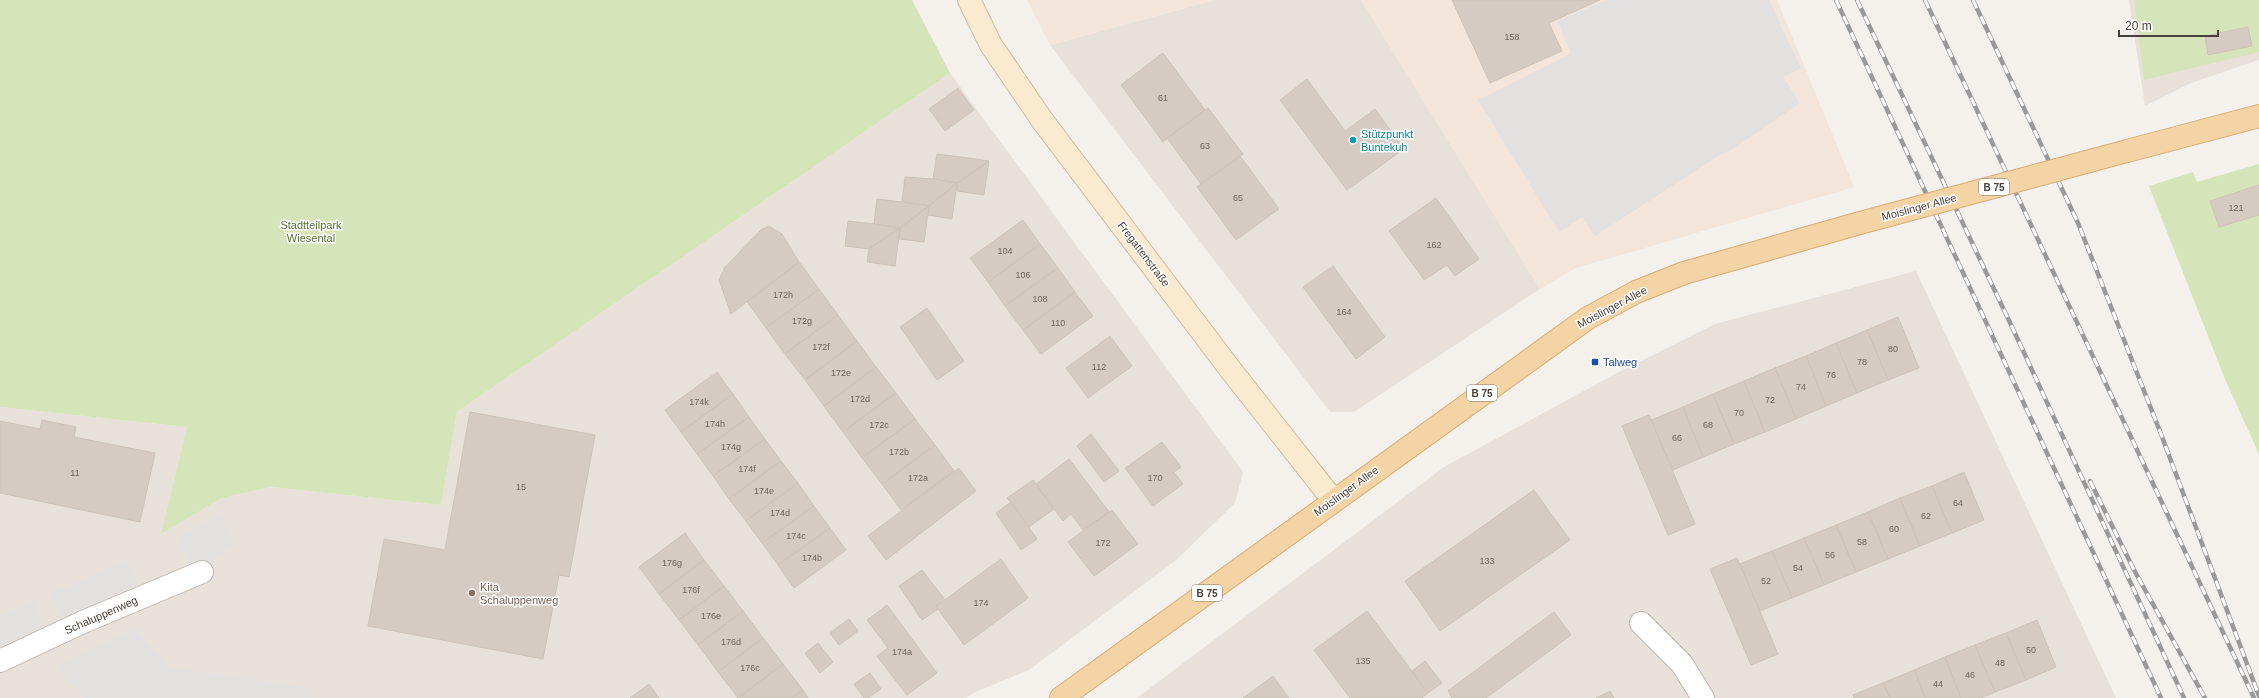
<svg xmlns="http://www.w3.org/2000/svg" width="2259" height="698" viewBox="0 0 2259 698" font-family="Helvetica,sans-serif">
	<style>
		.residential { fill: #e7e1da }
		.commercial { fill: #f3e5d9 }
		.green { fill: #d6e4b9 }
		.parking { fill: #e3e1df }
		.building { fill: #d5cbc2; stroke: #cfc2b6 }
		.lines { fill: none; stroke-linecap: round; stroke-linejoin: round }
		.street-casing { stroke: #bfb7af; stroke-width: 24 }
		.secondary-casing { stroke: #cfbca0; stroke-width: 24 }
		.primary-casing { stroke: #d8ad75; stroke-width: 24 }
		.street { stroke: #fff; stroke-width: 22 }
		.secondary { stroke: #f9ead0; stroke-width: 22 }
		.primary { stroke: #f4d3a4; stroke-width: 22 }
		.rail-casing { stroke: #999; stroke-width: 4.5 }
		.rail { stroke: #fff; stroke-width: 3; stroke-dasharray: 9; stroke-linecap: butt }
		.primary-bridge-casing { stroke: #d8ad75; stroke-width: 24; stroke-linecap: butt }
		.primary-bridge { stroke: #f4d3a4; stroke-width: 22 }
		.culture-dot { fill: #0f9aa8; stroke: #fff; stroke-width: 1.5 }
		.transit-dot { fill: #1a4fb4; stroke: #fff; stroke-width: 1.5 }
		.education-dot { fill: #8d6e63; stroke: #fff; stroke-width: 1.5 }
		.labels { text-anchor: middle; stroke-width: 3; stroke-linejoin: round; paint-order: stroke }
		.number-label { font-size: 9px; fill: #6b635c }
		.shield { fill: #fff; stroke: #7f7975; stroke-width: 1 }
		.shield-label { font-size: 10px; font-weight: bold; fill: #48403a }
		.culture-label { font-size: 11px; fill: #0d838f; stroke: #fff; text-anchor: start }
		.street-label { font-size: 11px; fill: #48403a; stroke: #fff }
		.park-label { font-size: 11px; fill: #547432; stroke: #fff }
		.transit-label { font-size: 11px; fill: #164399; stroke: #fff; text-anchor: start }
		.education-label { font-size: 11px; fill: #785e54; stroke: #fff; text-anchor: start }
	</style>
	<rect width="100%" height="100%" fill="#f4f0eb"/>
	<g class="residential">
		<path d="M1215,0H1361L1540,289L1354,412H1330L1050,45Z"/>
		<path d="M2129,0H2259V60L2191,83L2145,106Z"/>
		<path d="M950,73L1243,472L1235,503L1175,561L1029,670L973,693L966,698H0V407L187,427L161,534L222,498L271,487L441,505L457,412Z"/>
		<path d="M1916,271L2116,698H1137L1444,467L1617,373L1715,324Z"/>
	</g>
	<g class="commercial">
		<path d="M1027,0H1215L1050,45Z"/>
		<path d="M1361,0H1777L1854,187L1576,268L1540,289Z"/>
	</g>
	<g class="green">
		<path d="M0,0H912L950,73L457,412L441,505L271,487L222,498L161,534L187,427L0,407Z"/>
		<path d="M2134,0H2259V52L2144,80Z"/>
		<path d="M2259,164V454L2225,379L2149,186L2193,172L2197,182Z"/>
	</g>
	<g class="parking">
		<path d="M1607,0H1769L1801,68L1783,77L1800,103L1728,152L1718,156L1595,236L1582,217L1559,232L1478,100L1571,53L1557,21Z"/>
		<path d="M220,514L235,544L202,572L195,574L177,538Z"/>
		<path d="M127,560L144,596L67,630L50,594Z"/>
		<path d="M33,601L49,638L0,661V616Z"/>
		<path d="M134,629L172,668L309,688L314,698H85L56,667Z"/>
	</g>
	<g class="building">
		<path d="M1452,0H1600L1549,23L1562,51L1490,83Z"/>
		<path d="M2248,27L2252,46L2208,55L2205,36Z"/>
		<path d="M1163,53L1205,110L1163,142L1121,85Z"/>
		<path d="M1307,79L1345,131L1375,109L1404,149L1347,190L1280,100Z"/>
		<path d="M958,88L974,110L945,131L929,109Z"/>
		<path d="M1208,108L1243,154L1201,184L1167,138Z"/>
		<path d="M937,154L976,159L989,161L957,183L933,179Z"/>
		<path d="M1240,156L1279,209L1236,240L1197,187Z"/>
		<path d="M989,161L984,195L957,191V183Z"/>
		<path d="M905,177L933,179L957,183L929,206L902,202Z"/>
		<path d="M957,183L952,219L928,215L929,206Z"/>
		<path d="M2259,185V215L2219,227L2210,201Z"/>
		<path d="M1436,198L1479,259L1455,276L1447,265L1424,280L1389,231Z"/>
		<path d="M877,199L902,202L929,206L900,228L874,224Z"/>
		<path d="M929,206L924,242L899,239L900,228Z"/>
		<path d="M1023,220L1040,244L988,282L970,258Z"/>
		<path d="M848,221L874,224L900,228L869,249L845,246Z"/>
		<path d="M769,226L782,234L799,262L731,314L719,280L725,267L761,230Z"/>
		<path d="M900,228L895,266L867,262L869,249Z"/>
		<path d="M1040,244L1058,268L1005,306L988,282Z"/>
		<path d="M799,262L819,289L766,328L747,302Z"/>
		<path d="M1333,266L1385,337L1356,359L1303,287Z"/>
		<path d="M1058,268L1075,292L1023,330L1005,306Z"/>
		<path d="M819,289L838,315L785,354L766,328Z"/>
		<path d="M1075,292L1093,316L1041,354L1023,330Z"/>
		<path d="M927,308L964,361L937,380L900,327Z"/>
		<path d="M838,315L857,341L805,380L785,354Z"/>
		<path d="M1898,317L1919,368L1888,380L1867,330Z"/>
		<path d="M1867,330L1888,380L1857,393L1836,343Z"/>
		<path d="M1110,336L1132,366L1088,398L1066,368Z"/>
		<path d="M857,341L876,367L824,406L805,380Z"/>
		<path d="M1836,343L1857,393L1826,406L1806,356Z"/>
		<path d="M1806,356L1826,406L1796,419L1775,368Z"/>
		<path d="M876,367L896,393L843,432L824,406Z"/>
		<path d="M1775,368L1796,419L1765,432L1744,381Z"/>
		<path d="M717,372L733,394L681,432L665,410Z"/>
		<path d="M1744,381L1765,432L1734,444L1713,394Z"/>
		<path d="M896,393L915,419L862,458L843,432Z"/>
		<path d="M733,394L749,417L697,454L681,432Z"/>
		<path d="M1713,394L1734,444L1703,457L1683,407Z"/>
		<path d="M1683,407L1703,457L1673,470L1651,420Z"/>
		<path d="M470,412L595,435L569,577L559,575L543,659L368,626L384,539L445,550Z"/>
		<path d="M1649,415L1695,524L1668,535L1622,426Z"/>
		<path d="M749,417L765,439L713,476L697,454Z"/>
		<path d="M915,419L935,445L882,484L862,458Z"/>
		<path d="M42,420L76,427L74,437L155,453L140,522L0,493V421L40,429Z"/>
		<path d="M1091,434L1119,471L1104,482L1077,446Z"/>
		<path d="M765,439L781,461L729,499L713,476Z"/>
		<path d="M1162,442L1181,467L1174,472L1183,484L1153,506L1125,468Z"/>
		<path d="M935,445L954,471L901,510L882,484Z"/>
		<path d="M1069,459L1109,512L1083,530L1071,514L1063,521L1036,484Z"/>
		<path d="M781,461L798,483L746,521L729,499Z"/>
		<path d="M959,468L976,491L886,560L868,536Z"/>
		<path d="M1964,472L1984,520L1952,533L1932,486Z"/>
		<path d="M1033,480L1054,509L1029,527L1007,498Z"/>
		<path d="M798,483L814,506L762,543L746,521Z"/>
		<path d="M1932,486L1952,533L1920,546L1900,498Z"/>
		<path d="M1534,490L1570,540L1440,631L1405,581Z"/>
		<path d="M1900,498L1920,546L1888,559L1868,512Z"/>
		<path d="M1011,502L1037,539L1021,550L996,513Z"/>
		<path d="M814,506L830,528L778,565L762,543Z"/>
		<path d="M1112,510L1138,544L1094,576L1068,542Z"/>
		<path d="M1868,512L1888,559L1856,572L1836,525Z"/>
		<path d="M1836,525L1856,572L1824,585L1804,538Z"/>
		<path d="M830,528L846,550L794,588L778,565Z"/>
		<path d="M685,533L704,560L659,594L639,567Z"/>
		<path d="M1804,538L1824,585L1792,598L1772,551Z"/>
		<path d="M1772,551L1792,598L1760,611L1740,564Z"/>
		<path d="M1737,558L1778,654L1751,665L1710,569Z"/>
		<path d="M1001,559L1028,598L964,645L936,606Z"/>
		<path d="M704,560L724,586L679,620L659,594Z"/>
		<path d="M922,570L945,600L936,606L938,609L922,620L899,586Z"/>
		<path d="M724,586L743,611L698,645L679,620Z"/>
		<path d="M887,605L937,673L907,695L877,656L888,648L867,620Z"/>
		<path d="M743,611L763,638L718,672L698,645Z"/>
		<path d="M1367,611L1428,693L1422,698H1350L1314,650Z"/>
		<path d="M1554,612L1571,635L1486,698H1452L1448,691Z"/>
		<path d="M849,619L858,631L839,645L830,633Z"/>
		<path d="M2037,620L2056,667L2026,680L2006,633Z"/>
		<path d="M2006,633L2026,680L1995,692L1975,645Z"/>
		<path d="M763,638L783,664L738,698L718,672Z"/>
		<path d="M818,643L833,662L820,673L805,653Z"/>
		<path d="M1975,645L1995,692L1981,698H1961L1945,657Z"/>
		<path d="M1945,657L1961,698H1925L1914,670Z"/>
		<path d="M1425,661L1442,683L1428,693L1412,671Z"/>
		<path d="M783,664L803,690L792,698H738Z"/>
		<path d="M1914,670L1925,698H1890L1883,683Z"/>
		<path d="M870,673L881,689L868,698H864L854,684Z"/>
		<path d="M1273,676L1289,698H1243Z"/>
		<path d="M1883,683L1890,698H1854L1853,695Z"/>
		<path d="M649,684L659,698H630Z"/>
		<path d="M803,690L808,698H792Z"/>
		<path d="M1610,691L1614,698H1596Z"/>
	</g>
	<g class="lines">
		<defs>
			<g id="street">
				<path d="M1641,623L1682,664L1703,698"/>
				<path d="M0,661L83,622L202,572"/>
			</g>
			<path id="secondary" d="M969,0L991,45L1042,120L1230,369L1333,500"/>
			<g id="primary">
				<path d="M2127,151L2259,116"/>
				<path d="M1061,698L1588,318L1636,292L1684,273L1860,223"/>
			</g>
		</defs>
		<use href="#street" class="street-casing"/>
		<use href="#secondary" class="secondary-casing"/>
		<use href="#primary" class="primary-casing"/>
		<use href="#street" class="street"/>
		<use href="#secondary" class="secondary"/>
		<use href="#primary" class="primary"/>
		<defs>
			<g id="rail">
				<path d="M1836,0L2161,698"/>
				<path d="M1857,0L2013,329L2184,698"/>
				<path d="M1925,0L2254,698"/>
				<path d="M1973,0L2078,223L2161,434L2259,696"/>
				<path d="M2090,481L2134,570L2205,698"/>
			</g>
		</defs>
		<use href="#rail" class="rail-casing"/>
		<use href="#rail" class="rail"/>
		<defs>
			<path id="primary-bridge" d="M1860,223L2127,151"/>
		</defs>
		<use href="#primary-bridge" class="primary-bridge-casing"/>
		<use href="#primary-bridge" class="primary-bridge"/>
	</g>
	<circle class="culture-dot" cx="1353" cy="140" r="4"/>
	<rect class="transit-dot" x="1591" y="358" width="8" height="8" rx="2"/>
	<circle class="education-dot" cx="472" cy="593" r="4"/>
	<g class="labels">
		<g class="number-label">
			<text x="1512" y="40">158</text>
			<text x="1163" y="101">61</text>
			<text x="1205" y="149">63</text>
			<text x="1238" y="201">65</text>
			<text x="2236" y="211">121</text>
			<text x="1434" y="248">162</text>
			<text x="1005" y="254">104</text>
			<text x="1023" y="278">106</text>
			<text x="783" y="298">172h</text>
			<text x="1040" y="302">108</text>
			<text x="1344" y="315">164</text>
			<text x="802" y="324">172g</text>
			<text x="1058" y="326">110</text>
			<text x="821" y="350">172f</text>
			<text x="1893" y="352">80</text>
			<text x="1862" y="365">78</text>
			<text x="1099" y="370">112</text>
			<text x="841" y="376">172e</text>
			<text x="1831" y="378">76</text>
			<text x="1801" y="390">74</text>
			<text x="860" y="402">172d</text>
			<text x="1770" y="403">72</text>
			<text x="699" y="405">174k</text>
			<text x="1739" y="416">70</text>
			<text x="715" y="427">174h</text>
			<text x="879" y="428">172c</text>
			<text x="1708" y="428">68</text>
			<text x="1677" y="441">66</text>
			<text x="731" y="450">174g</text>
			<text x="899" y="455">172b</text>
			<text x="747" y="472">174f</text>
			<text x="75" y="476">11</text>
			<text x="918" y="481">172a</text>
			<text x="1155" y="481">170</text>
			<text x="521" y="490">15</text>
			<text x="764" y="494">174e</text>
			<text x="1958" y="506">64</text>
			<text x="780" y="516">174d</text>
			<text x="1926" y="519">62</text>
			<text x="1894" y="532">60</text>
			<text x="796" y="539">174c</text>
			<text x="1862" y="545">58</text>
			<text x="1103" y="546">172</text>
			<text x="1830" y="558">56</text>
			<text x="812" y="561">174b</text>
			<text x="1487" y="564">133</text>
			<text x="672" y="566">176g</text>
			<text x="1798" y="571">54</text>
			<text x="1766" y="584">52</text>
			<text x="691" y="593">176f</text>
			<text x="981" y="606">174</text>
			<text x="711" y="619">176e</text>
			<text x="731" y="645">176d</text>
			<text x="2031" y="653">50</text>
			<text x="902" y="655">174a</text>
			<text x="1363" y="664">135</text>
			<text x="2000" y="666">48</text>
			<text x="750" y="671">176c</text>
			<text x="1970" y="678">46</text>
			<text x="1938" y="687">44</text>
		</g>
		<g class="shield">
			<rect x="1979" y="179" width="30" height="16" rx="3"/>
			<rect x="1467" y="385" width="30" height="16" rx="3"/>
			<rect x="1192" y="585" width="30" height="16" rx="3"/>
		</g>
		<g class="shield-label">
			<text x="1994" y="191">B 75</text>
			<text x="1482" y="397">B 75</text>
			<text x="1207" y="597">B 75</text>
		</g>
		<g class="culture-label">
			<text x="1361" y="138">Stützpunkt<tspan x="1361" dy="13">Buntekuh</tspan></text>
		</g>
		<g class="street-label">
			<text transform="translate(1919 207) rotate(-15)" y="4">Moislinger Allee</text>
			<text transform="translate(1144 254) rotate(53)" y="4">Fregattenstraße</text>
			<text transform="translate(1612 307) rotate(-28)" y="4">Moislinger Allee</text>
			<text transform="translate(1346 491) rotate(-36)" y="4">Moislinger Allee</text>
			<text transform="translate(101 615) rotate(-24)" y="4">Schaluppenweg</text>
		</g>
		<g class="park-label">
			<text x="311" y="229">Stadtteilpark<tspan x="311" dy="13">Wiesental</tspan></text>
		</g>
		<g class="transit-label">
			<text x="1603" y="366">Talweg</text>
		</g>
		<g class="education-label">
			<text x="480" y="591">Kita<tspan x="480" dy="13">Schaluppenweg</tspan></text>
		</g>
	</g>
	<path d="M2119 30v6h99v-6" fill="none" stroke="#48403a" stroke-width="2"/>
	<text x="2125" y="30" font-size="12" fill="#48403a" stroke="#ffffff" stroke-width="3" paint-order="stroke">20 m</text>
</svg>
